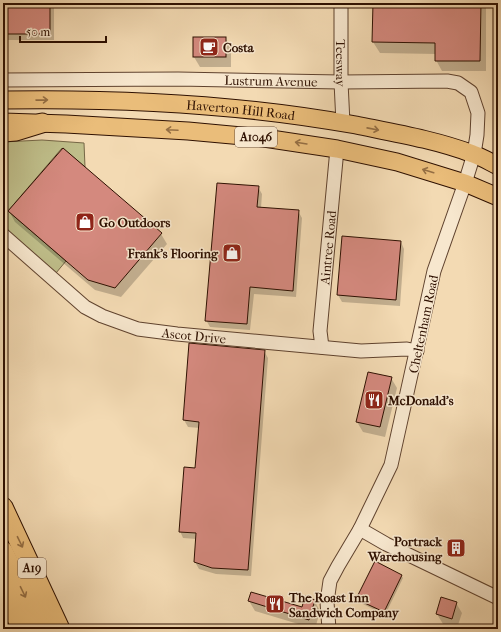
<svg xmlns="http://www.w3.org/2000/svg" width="501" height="632" viewBox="0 0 501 632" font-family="'IM FELL French Canon',serif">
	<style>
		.green { fill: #bfbe8a; stroke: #766746 }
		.shadow { fill: #0003 }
		.building { fill: #d4897e; stroke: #2e1001 }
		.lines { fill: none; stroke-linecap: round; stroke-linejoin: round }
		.minor-casing { stroke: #5f422e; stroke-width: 15 }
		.major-casing { stroke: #2e1001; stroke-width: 19 }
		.highway-casing { stroke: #2e1001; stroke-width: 21 }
		.minor { stroke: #f7e7ce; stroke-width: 13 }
		.major { stroke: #eabd7a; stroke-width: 17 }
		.highway { stroke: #eabd7a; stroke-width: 19 }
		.oneway { stroke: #956f44 }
		.labels { text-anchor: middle; stroke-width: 3; stroke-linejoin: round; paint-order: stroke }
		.shield { fill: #f7e7ce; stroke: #6a503e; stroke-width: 1 }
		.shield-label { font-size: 12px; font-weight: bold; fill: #2e1001 }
		.poi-label { font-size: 13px; font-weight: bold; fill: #2e1001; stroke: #f7e7ce; text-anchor: start }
		.street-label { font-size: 13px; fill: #2e1001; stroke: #f7e7ce }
	</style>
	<rect width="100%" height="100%" fill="#f3dab3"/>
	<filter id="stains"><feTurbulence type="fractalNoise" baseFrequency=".005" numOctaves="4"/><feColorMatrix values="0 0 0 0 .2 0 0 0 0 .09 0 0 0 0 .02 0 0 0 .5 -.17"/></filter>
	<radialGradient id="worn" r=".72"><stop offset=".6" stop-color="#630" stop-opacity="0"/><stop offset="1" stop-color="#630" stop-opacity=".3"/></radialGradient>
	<path class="green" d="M42,140L84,143L85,167L62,148L8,211L66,261L56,273L3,229V142Z"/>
	<g class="shadow">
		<rect x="3" y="3" width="51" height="37"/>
		<path d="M374,3H486V71H442L436,60V54L380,53L373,42Z"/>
		<path d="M225,38L231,48V67H200L194,57Z"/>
		<path d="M258,187L262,194L261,208L298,211L302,218L296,297L254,294L250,330L210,327L206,320Z"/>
		<path d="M9,211L161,234L167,244L121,297L95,290L15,222Z"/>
		<path d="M401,242L404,249L400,306L342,302L338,295Z"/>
		<path d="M190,344L264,351L268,358L251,576L216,574L199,569L195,562L196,539L183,538L180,531L196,469L200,428L188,427L184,420Z"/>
		<path d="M391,378L397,388L385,437L363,432L357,422Z"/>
		<path d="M401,575L403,578L385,615L359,602L357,599Z"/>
		<path d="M314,600L320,611L315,629L255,611L249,601L302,608Z"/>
		<path d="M456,603L462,613L457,628L443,624L437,614Z"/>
	</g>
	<g class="building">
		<rect x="3" y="3" width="47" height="31"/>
		<path d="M373,3H481L480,61H435V43L372,42Z"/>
		<rect x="193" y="37" width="33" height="20"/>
		<path d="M63,148L162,233L115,288L88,280L8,211Z"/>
		<path d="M217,183L259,186L257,207L299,210L293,291L250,287L247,324L205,321Z"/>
		<path d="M342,236L401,241L396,300L337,295Z"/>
		<path d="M189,343L265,350L248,570L212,568L194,562L196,533L179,532L184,467L195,468L199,422L183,420Z"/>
		<path d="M368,372L392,377L380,427L356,422Z"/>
		<path d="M375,561L402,575L384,612L356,599Z"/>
		<path d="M251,592L302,607L305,596L315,600L309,620L248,601Z"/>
		<path d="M441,597L457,602L452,619L436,614Z"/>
	</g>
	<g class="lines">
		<defs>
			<g id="minor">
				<path id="s1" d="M341,3V82L343,123"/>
				<path id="s2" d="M3,80L178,79L341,82L447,81L458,83L471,92L478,113L477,135L474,154L465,183L434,271L391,465L360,529L338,566L330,581L327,602L329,629"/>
				<path id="s3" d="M3,235L85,307L102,316L138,329L177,334L361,351L407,349L417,351"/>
				<path id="s4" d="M322,347L320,331L337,149"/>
				<path d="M360,529L386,544L498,598"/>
			</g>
			<g id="major">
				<path id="s5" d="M3,100C121,98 240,104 356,125C395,133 436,140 473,154C482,157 490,162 498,166"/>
				<path d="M3,122L66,124L188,131L264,138L337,149L397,162L465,183L498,197"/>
			</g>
			<g id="highway">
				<path d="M3,132L16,131L42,123"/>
				<path d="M3,507L60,629"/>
				<path d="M3,551L41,629"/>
				<path d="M3,589L22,629"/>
			</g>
		</defs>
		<use href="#minor" class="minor-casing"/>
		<use href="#major" class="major-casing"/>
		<use href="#highway" class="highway-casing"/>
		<use href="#minor" class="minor"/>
		<use href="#major" class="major"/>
		<use href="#highway" class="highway"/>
	</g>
	<defs><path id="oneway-shaft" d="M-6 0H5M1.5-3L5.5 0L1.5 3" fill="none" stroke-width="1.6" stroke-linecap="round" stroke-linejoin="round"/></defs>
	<g class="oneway">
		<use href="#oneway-shaft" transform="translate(42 100) rotate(-1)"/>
		<use href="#oneway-shaft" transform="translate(373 129) rotate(11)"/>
		<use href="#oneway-shaft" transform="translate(172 130) rotate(-177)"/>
		<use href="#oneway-shaft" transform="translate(301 143) rotate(-171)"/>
		<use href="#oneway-shaft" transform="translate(428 171) rotate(-163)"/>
		<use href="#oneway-shaft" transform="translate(20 542) rotate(64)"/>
		<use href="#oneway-shaft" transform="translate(23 592) rotate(64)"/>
	</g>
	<defs>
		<symbol id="cafe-square" viewBox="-11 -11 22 22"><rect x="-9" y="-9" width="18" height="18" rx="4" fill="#8f2418" stroke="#f7e7ce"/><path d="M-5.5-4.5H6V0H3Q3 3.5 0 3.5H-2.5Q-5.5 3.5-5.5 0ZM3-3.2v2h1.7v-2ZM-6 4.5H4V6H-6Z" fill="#fff"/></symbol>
		<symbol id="shop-square" viewBox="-11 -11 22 22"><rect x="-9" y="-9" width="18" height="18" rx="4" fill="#8f2418" stroke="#f7e7ce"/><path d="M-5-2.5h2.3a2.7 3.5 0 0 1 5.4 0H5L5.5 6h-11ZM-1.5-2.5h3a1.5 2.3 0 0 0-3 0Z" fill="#fff"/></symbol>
		<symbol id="restaurant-square" viewBox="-11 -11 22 22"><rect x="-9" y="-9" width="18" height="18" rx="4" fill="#8f2418" stroke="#f7e7ce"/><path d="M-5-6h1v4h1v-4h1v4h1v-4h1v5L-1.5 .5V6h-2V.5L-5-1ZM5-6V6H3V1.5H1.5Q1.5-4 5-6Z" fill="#fff"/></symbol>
		<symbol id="building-square" viewBox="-11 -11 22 22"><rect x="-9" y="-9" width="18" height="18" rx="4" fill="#8f2418" stroke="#f7e7ce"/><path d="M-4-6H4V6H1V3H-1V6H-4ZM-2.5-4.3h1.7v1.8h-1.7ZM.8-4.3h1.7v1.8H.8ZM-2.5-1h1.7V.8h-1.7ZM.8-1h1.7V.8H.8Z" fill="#fff"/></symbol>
	</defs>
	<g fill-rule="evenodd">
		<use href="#cafe-square" x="198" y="36" width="22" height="22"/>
		<use href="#shop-square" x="74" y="211" width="22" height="22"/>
		<use href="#shop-square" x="221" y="242" width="22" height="22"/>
		<use href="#restaurant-square" x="363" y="389" width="22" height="22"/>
		<use href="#building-square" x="445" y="537" width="22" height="22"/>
		<use href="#restaurant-square" x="264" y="593" width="22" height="22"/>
	</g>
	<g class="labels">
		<g class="shield">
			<rect x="235" y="127" width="42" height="20" rx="3"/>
			<rect x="18" y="558" width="28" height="20" rx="3"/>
		</g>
		<g class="shield-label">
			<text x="256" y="141">A1046</text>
			<text x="32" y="572">A19</text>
		</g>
		<g class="poi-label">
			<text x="223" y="52">Costa</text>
			<text x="99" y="227">Go Outdoors</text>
			<text x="218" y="258" text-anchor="end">Frank's Flooring</text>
			<text x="388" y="405">McDonald's</text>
			<text x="442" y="546" text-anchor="end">Portrack<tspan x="442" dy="15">Warehousing</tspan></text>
			<text x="289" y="602">The Roast Inn<tspan x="289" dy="15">Sandwich Company</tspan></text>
		</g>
		<g class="street-label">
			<text dy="5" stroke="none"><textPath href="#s1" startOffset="60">Teesway</textPath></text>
			<text dy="5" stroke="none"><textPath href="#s2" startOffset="268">Lustrum Avenue</textPath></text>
			<text dy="5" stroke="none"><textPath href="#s5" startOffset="238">Haverton Hill Road</textPath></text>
			<text dy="5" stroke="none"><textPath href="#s4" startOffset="100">Aintree Road</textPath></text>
			<text transform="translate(423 324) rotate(-78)" y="5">Cheltenham Road</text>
			<text dy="5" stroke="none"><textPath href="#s3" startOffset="223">Ascot Drive</textPath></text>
		</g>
	</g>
	<rect width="501" height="632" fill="none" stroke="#f3dab3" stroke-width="16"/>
	<rect x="4" y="4" width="493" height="624" fill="none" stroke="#2e1001" stroke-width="2"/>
	<rect x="8" y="8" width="485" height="616" fill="none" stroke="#2e1001"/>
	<path d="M20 36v6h86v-6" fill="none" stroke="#2e1001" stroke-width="2"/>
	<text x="26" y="36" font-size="12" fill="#2e1001" stroke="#f7e7ce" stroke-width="3" paint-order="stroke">50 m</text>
	<rect width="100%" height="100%" filter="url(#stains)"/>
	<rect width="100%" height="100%" fill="url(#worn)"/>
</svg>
